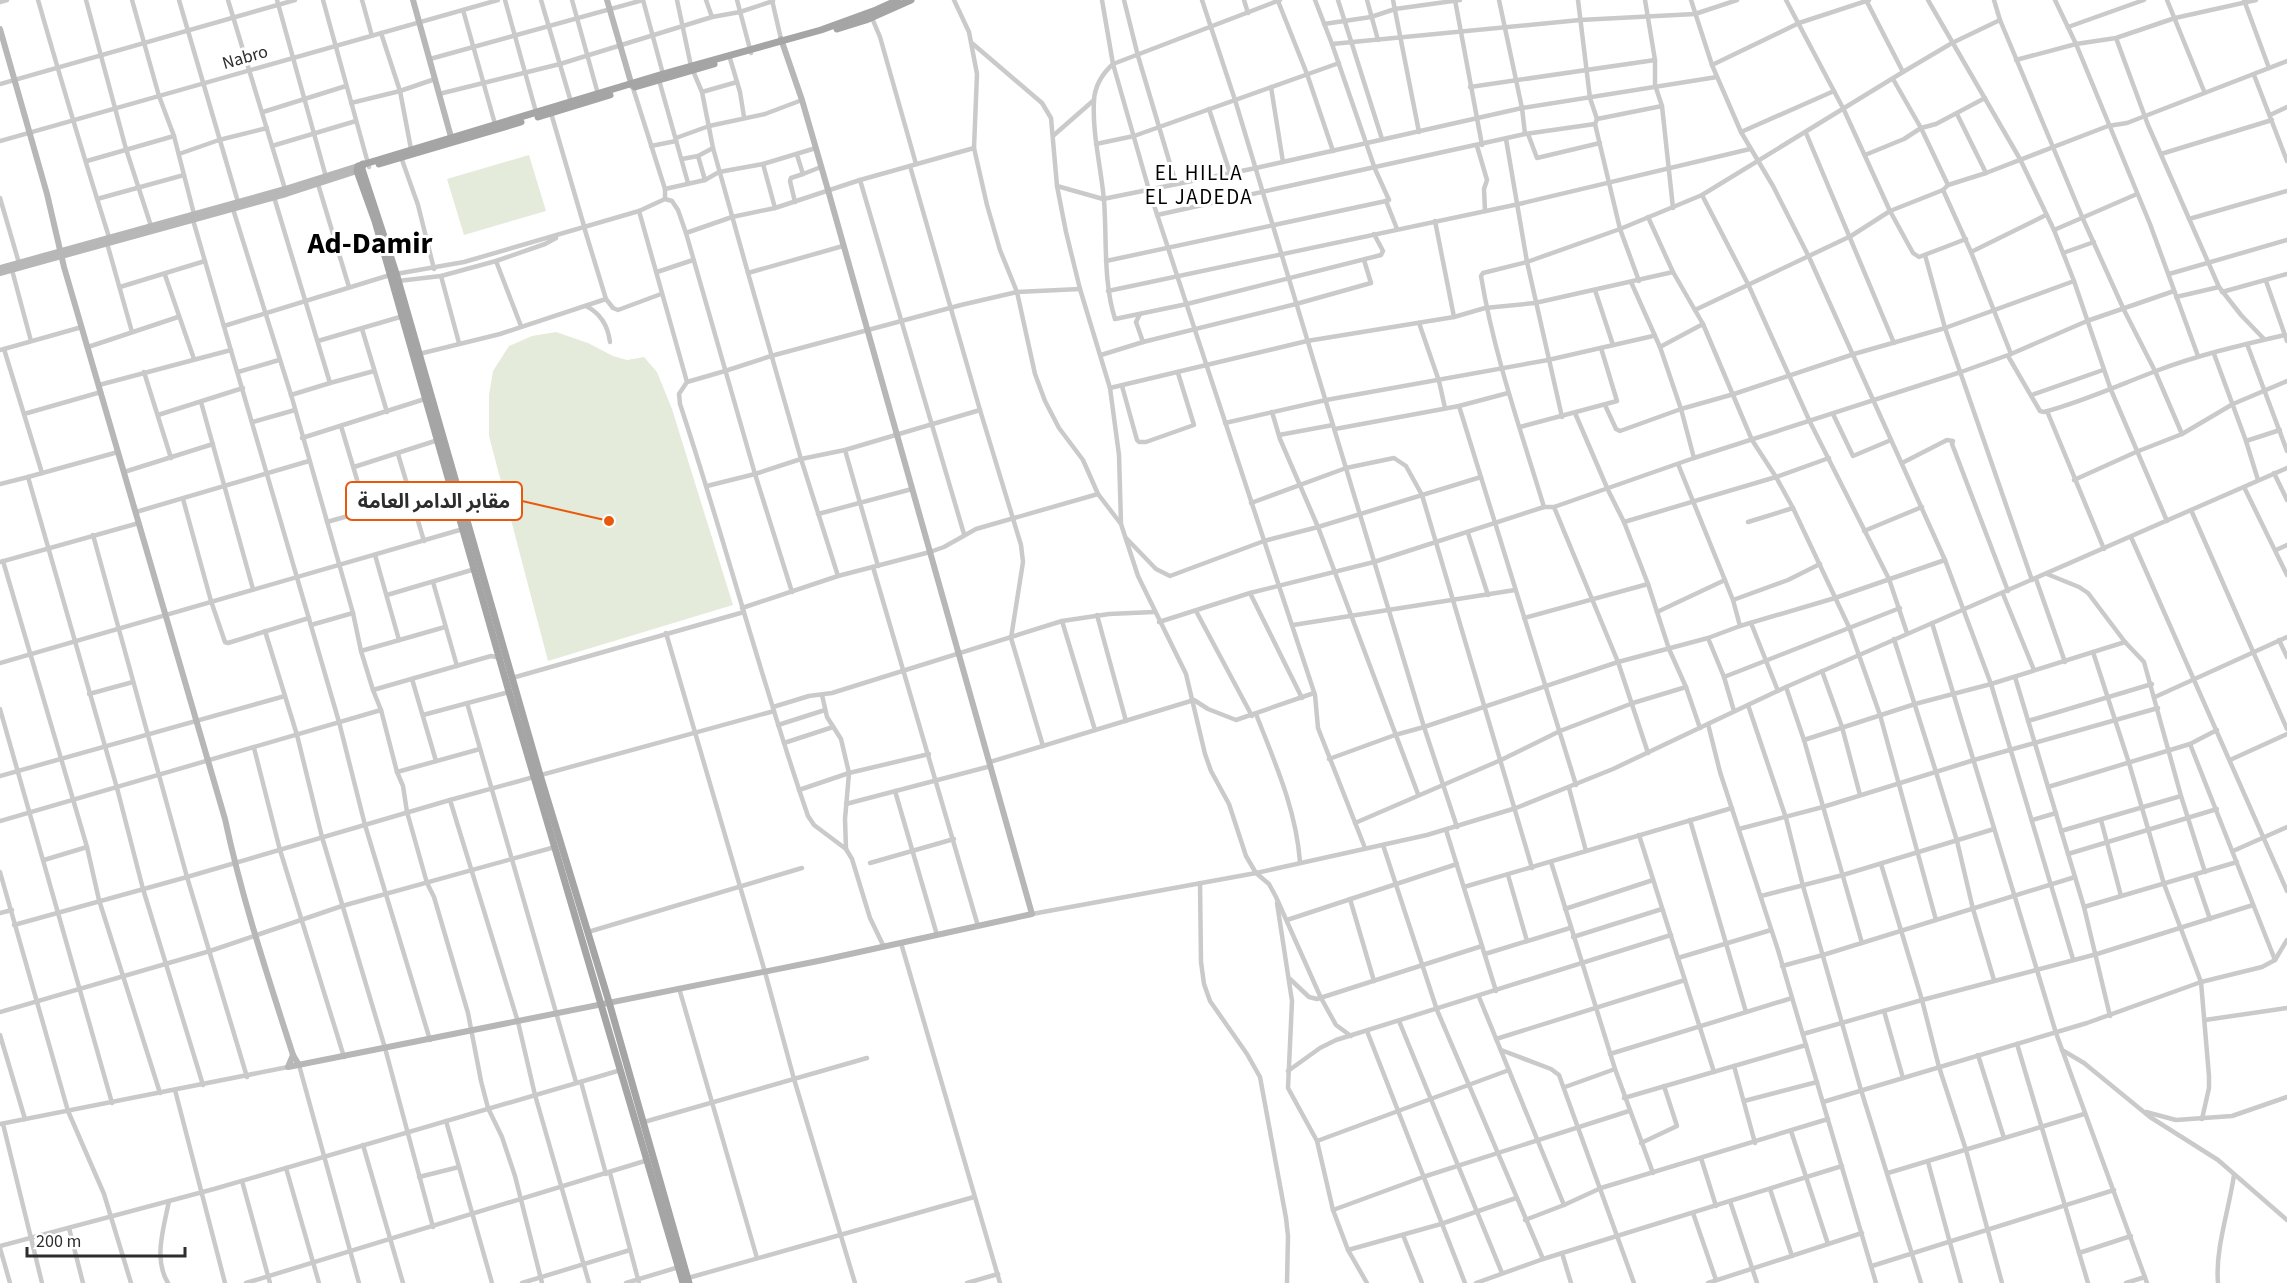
<svg xmlns="http://www.w3.org/2000/svg" width="2287" height="1283" viewBox="0 0 2287 1283" font-family="'Source Sans 3','Noto Sans Arabic',sans-serif">
	<style>
		.green { fill: #e5ebda }
		.lines { fill: none; stroke-linecap: round; stroke-linejoin: round }
		.street { stroke: #cacaca; stroke-width: 4.5 }
		.secondary { stroke: #b7b7b7; stroke-width: 6 }
		.primary { stroke: #a5a5a5; stroke-width: 7 }
		.labels { text-anchor: middle; stroke-width: 6; stroke-linejoin: round; paint-order: stroke }
		.street-label { font-size: 18px; fill: #2d2d2d; stroke: #fff }
		.quarter-label { font-size: 21px; letter-spacing: 1.5px; fill: #000; stroke: #fff }
		.town-label { font-size: 30px; font-weight: bold; fill: #000; stroke: #fff }
		.leader { fill: none; stroke: #e8590c; stroke-width: 2 }
		.callout-dot { fill: #e8590c; stroke: #fff; stroke-width: 2 }
		.callout { fill: #fff; stroke: #e8590c; stroke-width: 2 }
		.callout-label { font-size: 20px; text-anchor: middle; font-weight: bold; fill: #2d2d2d }
	</style>
	<rect width="100%" height="100%" fill="#fff"/>
	<g class="green">
		<path d="M529,155L546,211L464,235L447,179Z"/>
		<path d="M556,332L588,343L613,356L627,360L644,357L657,372L672,409L733,605L548,661L489,436V395L493,371L509,346L532,336Z"/>
	</g>
	<g class="lines">
		<g class="street">
			<path d="M38,0C61,80 84,158 109,237"/>
			<path d="M86,0L126,149L151,226"/>
			<path d="M132,0L159,96L174,136L194,214"/>
			<path d="M179,0L238,202"/>
			<path d="M228,0L285,189"/>
			<path d="M277,0L326,177"/>
			<path d="M323,0L369,167"/>
			<path d="M362,0L372,36"/>
			<path d="M505,0L536,112"/>
			<path d="M541,0L571,102"/>
			<path d="M572,0L598,94"/>
			<path d="M643,0L663,74"/>
			<path d="M677,0L691,66L702,92L713,148L748,273L801,459L838,576"/>
			<path d="M706,0L712,17"/>
			<path d="M737,0L751,53"/>
			<path d="M772,0L781,39"/>
			<path d="M954,0L969,32L977,74L974,148L987,205L1000,250L1017,292L1035,374L1045,401L1059,428L1083,460L1098,494L1121,524L1138,576L1186,674L1205,754L1211,771L1229,804L1246,856L1256,873L1269,884L1276,897L1321,998L1336,1025L1351,1036"/>
			<path d="M1102,0L1113,64L1149,190L1279,586L1315,695L1318,728L1365,848"/>
			<path d="M1124,0L1138,56L1176,184"/>
			<path d="M1202,0L1235,100L1424,727L1457,827"/>
			<path d="M1244,0L1248,13"/>
			<path d="M1280,0L1113,64C1102,74 1095,85 1094,100C1092,133 1101,167 1104,200C1107,239 1103,281 1115,319L1187,304L1381,255L1383,251L1374,234"/>
			<path d="M1315,0L1332,44L1375,169L1389,200L1386,201L1397,229"/>
			<path d="M1338,0L1382,139"/>
			<path d="M1367,0L1378,40"/>
			<path d="M1393,0L1419,132"/>
			<path d="M1455,0L1482,145"/>
			<path d="M1499,0L1522,108L1525,134"/>
			<path d="M1578,0L1590,98L1597,119L1595,124L1620,229L1639,281"/>
			<path d="M1645,0L1655,60V85L1662,106L1673,208"/>
			<path d="M1691,0L1712,65L1741,132L1773,186L1809,257L1945,560L1991,684L2073,959"/>
			<path d="M1786,0L1844,110L1890,211L1913,253L1919,257L1966,239"/>
			<path d="M1866,0L1903,72"/>
			<path d="M1928,0L2020,159L2054,230L2074,281L2111,390L2167,521"/>
			<path d="M1994,0L2000,20L2083,219L2124,310L2155,371L2182,434"/>
			<path d="M2055,0L2076,44L2150,224L2198,356"/>
			<path d="M2167,0L2204,91"/>
			<path d="M2244,0L2269,68"/>
			<path d="M1278,1L1307,74L1333,151"/>
			<path d="M0,2L7,0"/>
			<path d="M463,10L495,124"/>
			<path d="M872,18L880,37L916,164"/>
			<path d="M1324,24L1371,17L1395,9L1460,0"/>
			<path d="M2068,27L2144,0"/>
			<path d="M381,33L400,91L411,149"/>
			<path d="M2116,38L2148,125L2219,287L2241,315L2264,339"/>
			<path d="M973,44L1042,103L1051,118L1057,186L1066,232L1080,289L1110,388L1119,455L1121,523"/>
			<path d="M1332,44L1580,20L1695,14L1737,0"/>
			<path d="M729,55L740,92L744,117"/>
			<path d="M430,59L643,0"/>
			<path d="M2016,60L2076,44L2116,38L2175,18L2256,0"/>
			<path d="M1712,65L1799,23L1869,0"/>
			<path d="M2254,75L2287,161"/>
			<path d="M1893,79L1921,128L1948,185"/>
			<path d="M659,80L688,183"/>
			<path d="M0,84L295,0"/>
			<path d="M1271,87L1283,162"/>
			<path d="M1470,87L1655,60"/>
			<path d="M633,88L665,189V199"/>
			<path d="M702,92L737,82"/>
			<path d="M439,94L560,64L712,17L740,12L773,1"/>
			<path d="M351,103L400,91L435,79"/>
			<path d="M1209,109L1230,173"/>
			<path d="M263,112L346,86"/>
			<path d="M551,113L584,226"/>
			<path d="M1957,114L1986,173"/>
			<path d="M2270,115L2287,107"/>
			<path d="M1597,119L1662,106"/>
			<path d="M1741,132L1834,91"/>
			<path d="M1806,133L1894,343"/>
			<path d="M1528,134L1537,158L1600,143"/>
			<path d="M1054,135L1094,100"/>
			<path d="M1506,139L1527,262L1562,417"/>
			<path d="M0,141L498,0"/>
			<path d="M1096,144L1134,136L1339,63"/>
			<path d="M272,146L356,121"/>
			<path d="M651,146L676,141V138L709,126L765,114L802,100"/>
			<path d="M1477,146L1487,180L1484,189L1485,211"/>
			<path d="M179,154L219,140L267,128"/>
			<path d="M2161,154L2272,120"/>
			<path d="M1865,155L1904,139L1921,128L1936,124L1985,98"/>
			<path d="M698,156L705,180"/>
			<path d="M401,157L418,205L434,269"/>
			<path d="M682,159L698,156L713,148"/>
			<path d="M87,161L174,136"/>
			<path d="M763,164L775,208"/>
			<path d="M910,166L980,410L1021,545L1023,562L1011,638L1043,746"/>
			<path d="M803,174L821,167"/>
			<path d="M860,180L964,534"/>
			<path d="M318,184L349,287"/>
			<path d="M1057,186L1103,199L1256,168L1522,108L1717,77"/>
			<path d="M665,189L705,180L719,172L763,164L816,148"/>
			<path d="M1943,190L1971,252L2011,354"/>
			<path d="M1702,195L1748,284L1810,422L1889,579L1907,633"/>
			<path d="M274,197L330,383L374,371"/>
			<path d="M0,198L19,263"/>
			<path d="M97,199L184,175"/>
			<path d="M795,202L790,181L791,178L803,174L797,155"/>
			<path d="M233,209L292,398L353,613L361,651L373,690L381,710L397,772L403,786L407,812L427,883L434,897L468,1013L481,1081L488,1108L502,1137L515,1176L542,1283"/>
			<path d="M639,211L687,382"/>
			<path d="M1157,215L1525,134L1595,124"/>
			<path d="M1648,217L1673,272L1703,324L1752,440L1776,477L1793,508L1849,627L1880,715L1936,920"/>
			<path d="M2189,219L2287,191"/>
			<path d="M193,220L339,722L365,825L430,1040"/>
			<path d="M1435,221L1454,317"/>
			<path d="M584,227L606,299L613,308L618,310L661,294"/>
			<path d="M2054,230L2137,194"/>
			<path d="M686,233L732,217L775,208L860,180L974,148"/>
			<path d="M107,243L132,332"/>
			<path d="M1971,252L2046,215"/>
			<path d="M2063,253L2094,242"/>
			<path d="M1925,255L1945,328L2032,580"/>
			<path d="M496,261L545,244L556,238"/>
			<path d="M1106,261L1386,201"/>
			<path d="M12,270L31,341"/>
			<path d="M657,272L693,260"/>
			<path d="M748,273L843,246"/>
			<path d="M2169,274L2287,240"/>
			<path d="M165,275L194,359"/>
			<path d="M441,276L459,343"/>
			<path d="M398,281L441,276L496,261L521,326"/>
			<path d="M2266,281L2287,341"/>
			<path d="M1631,282L1660,347L1681,409L1694,458"/>
			<path d="M120,287L205,261"/>
			<path d="M1595,290L1613,345"/>
			<path d="M1108,291L1519,204L1750,149"/>
			<path d="M2222,292L2287,274"/>
			<path d="M2176,297L2219,287"/>
			<path d="M586,306C600,313 608,326 610,342"/>
			<path d="M1695,310L1851,236L1890,211L1943,190L1948,185L1986,173L2108,126L2127,123L2287,61"/>
			<path d="M1140,314L1136,322L1143,342L1296,304L1371,283L1364,260"/>
			<path d="M1419,323L1439,381L1445,408"/>
			<path d="M224,326L390,275L464,262L639,211L665,199L672,201L678,210L686,233L755,474L792,592"/>
			<path d="M362,329L387,412"/>
			<path d="M318,341L400,317L402,315"/>
			<path d="M2247,344L2287,451"/>
			<path d="M88,347L178,317"/>
			<path d="M1660,347L1703,324"/>
			<path d="M4,349L42,473"/>
			<path d="M0,350L82,327"/>
			<path d="M419,354L500,334L606,299"/>
			<path d="M2214,354L2246,441L2258,480"/>
			<path d="M1101,355L1143,342"/>
			<path d="M2008,356L2040,411L2044,412C2082,402 2119,385 2156,371C2198,355 2241,345 2285,335"/>
			<path d="M144,372L171,458"/>
			<path d="M238,372L279,360"/>
			<path d="M99,385L231,350"/>
			<path d="M1122,386L1137,440L1139,442H1146L1194,425L1178,373"/>
			<path d="M1110,388L1307,341L1454,317L1485,308L1535,303L1673,272"/>
			<path d="M291,395L330,383"/>
			<path d="M2032,395L2103,370"/>
			<path d="M201,402L253,589"/>
			<path d="M1605,405L1616,429L1620,431L1681,409L1734,394L1854,354L1945,328L2074,281"/>
			<path d="M1459,406L1576,785"/>
			<path d="M2047,411L2104,549"/>
			<path d="M1272,412L1280,439L1318,527L1418,794"/>
			<path d="M1575,413L1608,490L1624,522L1648,584L1669,649L1686,687L1700,728"/>
			<path d="M24,414L101,392"/>
			<path d="M1833,414L1853,456L1891,440"/>
			<path d="M158,415L243,388"/>
			<path d="M253,422L295,410"/>
			<path d="M1225,423L1326,400L1548,360L1653,336"/>
			<path d="M341,426L366,510"/>
			<path d="M1520,427L1617,401L1601,348"/>
			<path d="M1335,429L1459,406L1508,393"/>
			<path d="M1279,435L1333,425"/>
			<path d="M302,438L428,398"/>
			<path d="M2246,441L2280,430"/>
			<path d="M845,450L878,566"/>
			<path d="M398,454L424,541"/>
			<path d="M1902,463L1947,440L1953,441L1952,444L2008,591"/>
			<path d="M1678,464L1733,600L1740,626"/>
			<path d="M354,467L438,440"/>
			<path d="M124,472L213,444"/>
			<path d="M2274,473L2287,500"/>
			<path d="M28,477L118,452"/>
			<path d="M2074,480L2136,452L2182,434L2233,404L2287,381"/>
			<path d="M0,484L28,477L117,788L143,889L203,1085"/>
			<path d="M707,486L755,474L801,459L845,450L980,410"/>
			<path d="M2244,487L2287,575"/>
			<path d="M183,499L211,601L225,642L228,643L309,618"/>
			<path d="M1251,503L1346,468L1394,458L1406,466L1422,495L1532,868"/>
			<path d="M1544,507C1521,431 1494,355 1481,276L1483,273L1527,262L1620,229L1702,195L1903,72L1952,43L2000,20"/>
			<path d="M1554,507L1618,662L1648,753"/>
			<path d="M2191,510L2287,729"/>
			<path d="M136,512L309,461"/>
			<path d="M818,514L912,489"/>
			<path d="M327,522L411,498"/>
			<path d="M1624,522L1776,477L1829,458"/>
			<path d="M1748,522L1793,508"/>
			<path d="M1864,531L1922,507"/>
			<path d="M1468,533L1488,595"/>
			<path d="M93,535L187,877L247,1077"/>
			<path d="M2131,537L2287,891"/>
			<path d="M1127,539L1156,569L1170,576L1264,541L1318,527L1481,477"/>
			<path d="M2276,550L2287,545"/>
			<path d="M375,555L399,640"/>
			<path d="M3,561L87,847L99,900L160,1093"/>
			<path d="M0,562L139,523"/>
			<path d="M873,567L978,926"/>
			<path d="M2047,574L2079,587L2088,593L2125,642L2144,662L2181,796L2205,872"/>
			<path d="M2036,579L2065,662"/>
			<path d="M433,582L457,666"/>
			<path d="M1250,593L1302,698"/>
			<path d="M2003,594L2034,670"/>
			<path d="M387,595L475,569"/>
			<path d="M1733,600L1788,580L1820,564"/>
			<path d="M742,608L838,576L930,552L944,547L976,529L1098,494"/>
			<path d="M1196,611L1252,716"/>
			<path d="M1657,612L1725,580"/>
			<path d="M1097,615L1126,721"/>
			<path d="M1524,618L1648,584"/>
			<path d="M1062,621L1095,730"/>
			<path d="M1159,622L1250,593L1374,562L1544,507H1554L1694,458L1961,372L2011,354L2087,321L2174,291"/>
			<path d="M1751,623L1778,691"/>
			<path d="M1932,623L2056,1033L2147,1283"/>
			<path d="M311,625L353,613"/>
			<path d="M1293,625L1515,590"/>
			<path d="M265,631L297,735L322,837L385,1048L433,1227"/>
			<path d="M666,633L765,972L794,1079L855,1283"/>
			<path d="M1708,638L1724,677L1734,711"/>
			<path d="M1894,639L1936,772L1957,841L1973,909L1994,980"/>
			<path d="M2279,640L2287,657"/>
			<path d="M361,651L445,627"/>
			<path d="M2093,652L2129,763L2164,884L2201,982L2209,1076V1088L2202,1119"/>
			<path d="M0,663L463,529"/>
			<path d="M1822,671L1842,727L1860,795"/>
			<path d="M1724,677L1900,608"/>
			<path d="M2015,677L2084,907L2110,1016"/>
			<path d="M512,678L744,612"/>
			<path d="M412,679L436,761"/>
			<path d="M1786,687L1804,740L1862,943"/>
			<path d="M373,690L491,656L501,658"/>
			<path d="M89,694L133,682"/>
			<path d="M822,695L827,717L841,739L849,773L845,819L846,849"/>
			<path d="M2155,697L2287,637"/>
			<path d="M467,703L576,1082"/>
			<path d="M1748,705L1786,818L1803,886L1861,1090L1921,1283"/>
			<path d="M773,707L809,696L832,693L1062,621L1109,614L1154,612"/>
			<path d="M0,709L112,1103"/>
			<path d="M1256,714C1275,763 1296,809 1300,862"/>
			<path d="M423,715L509,692"/>
			<path d="M2028,721L2152,684"/>
			<path d="M1708,724L1720,772L1778,950L1876,1283"/>
			<path d="M778,725L825,710"/>
			<path d="M1804,740L1915,704L1991,684L2125,642"/>
			<path d="M784,743L833,727"/>
			<path d="M2190,744L2275,960"/>
			<path d="M254,748L280,850L344,1057"/>
			<path d="M1329,759L1395,735L1424,727L1618,662L1708,638L1740,626L1835,598L1945,560"/>
			<path d="M2230,760L2287,734"/>
			<path d="M990,762L1194,700L1208,709L1236,720L1314,693"/>
			<path d="M397,772L480,749"/>
			<path d="M0,776L285,696"/>
			<path d="M2048,787L2190,744L2217,730"/>
			<path d="M1569,788L1586,851"/>
			<path d="M799,790L849,773L929,754"/>
			<path d="M895,791L937,935"/>
			<path d="M450,800L518,1022L535,1095L589,1283"/>
			<path d="M846,804L991,766"/>
			<path d="M1690,820L1746,1012"/>
			<path d="M2032,820L2056,813"/>
			<path d="M2101,820L2121,896"/>
			<path d="M0,821L381,710"/>
			<path d="M1355,823L1501,760L1560,731L1633,703L1686,687"/>
			<path d="M1739,829L1823,807L1974,760L2158,708"/>
			<path d="M1446,830L1496,991"/>
			<path d="M2061,831L2181,796"/>
			<path d="M1639,835L1714,1072"/>
			<path d="M1383,845L1437,1010L1543,1259"/>
			<path d="M2233,851L2287,827"/>
			<path d="M2068,854L2217,809"/>
			<path d="M44,860L87,847"/>
			<path d="M1551,862L1615,1069L1653,1173"/>
			<path d="M870,863L954,839"/>
			<path d="M1881,864L1922,1000L1939,1067L1966,1150L2002,1283"/>
			<path d="M0,872L68,1111L104,1194L131,1283"/>
			<path d="M1508,875L1527,941"/>
			<path d="M2195,875L2210,919"/>
			<path d="M1200,883L1201,962L1204,984L1210,1001L1247,1054L1260,1077L1286,1218L1288,1236L1287,1283"/>
			<path d="M1464,887L1732,808"/>
			<path d="M1761,896L1843,875L1994,829"/>
			<path d="M1350,899L1374,981"/>
			<path d="M1277,903L1292,1001L1288,1088L1317,1141L1333,1210L1348,1250L1367,1283"/>
			<path d="M2084,907L2237,862"/>
			<path d="M1565,909L1653,880"/>
			<path d="M0,913L12,910"/>
			<path d="M1032,914L1256,873L1427,835L1516,808L1613,769L1786,687L2287,468"/>
			<path d="M1287,920L1457,864"/>
			<path d="M14,925L187,877L450,800L774,711"/>
			<path d="M588,932L802,868"/>
			<path d="M1573,937L1662,909"/>
			<path d="M901,943L1000,1283"/>
			<path d="M884,947L870,918L852,859L846,849L814,825L808,816C761,680 725,540 680,404L679,394L687,382L725,371L771,356L961,305L1017,292L1080,289"/>
			<path d="M1485,954L1570,928"/>
			<path d="M1678,958L1771,930"/>
			<path d="M1782,966L1823,955L2075,877"/>
			<path d="M1290,979L1309,997L1317,999L1482,946"/>
			<path d="M679,988L757,1258"/>
			<path d="M1479,997L1564,1205"/>
			<path d="M1884,1011L1903,1078"/>
			<path d="M0,1012L210,951L342,906L555,847"/>
			<path d="M2205,1020L2287,1008"/>
			<path d="M1399,1021L1502,1273"/>
			<path d="M1367,1031L1465,1283"/>
			<path d="M1803,1034L1922,1000L2097,954L2253,905"/>
			<path d="M0,1035L25,1119"/>
			<path d="M1496,1039L1685,980"/>
			<path d="M2017,1044L2088,1283"/>
			<path d="M1501,1050L1551,1069L1559,1075L1634,1283"/>
			<path d="M2062,1050L2084,1063L2150,1117L2218,1160L2287,1220"/>
			<path d="M1610,1054L1792,998"/>
			<path d="M1978,1055L2004,1138"/>
			<path d="M299,1065L359,1283"/>
			<path d="M1734,1066L1755,1143"/>
			<path d="M1288,1071L1320,1048L1336,1040L1671,935"/>
			<path d="M581,1082L606,1174"/>
			<path d="M1565,1087L1615,1069"/>
			<path d="M175,1090L225,1283"/>
			<path d="M1624,1098L1806,1045"/>
			<path d="M1744,1101L1817,1082"/>
			<path d="M1823,1102L2087,1023L2201,982L2262,967L2275,960L2287,940"/>
			<path d="M2146,1112L2176,1120L2232,1116L2287,1097"/>
			<path d="M446,1121L492,1283"/>
			<path d="M644,1122L867,1058"/>
			<path d="M0,1124L288,1067"/>
			<path d="M3,1124L42,1283"/>
			<path d="M1791,1131L1828,1244"/>
			<path d="M1317,1141L1509,1070"/>
			<path d="M1641,1143L1677,1126L1664,1086"/>
			<path d="M363,1145L403,1283"/>
			<path d="M1701,1158L1716,1206"/>
			<path d="M1928,1162L1961,1283"/>
			<path d="M286,1168L319,1283"/>
			<path d="M610,1173L639,1283"/>
			<path d="M1888,1173L2084,1114"/>
			<path d="M419,1177L459,1167"/>
			<path d="M242,1181L270,1283"/>
			<path d="M1770,1189L1792,1256"/>
			<path d="M1730,1201L1757,1283"/>
			<path d="M1333,1210L1423,1177L1629,1111"/>
			<path d="M1693,1213L1716,1280"/>
			<path d="M1525,1220L1564,1205L1601,1188L1828,1119"/>
			<path d="M69,1228L83,1283"/>
			<path d="M1403,1235L1422,1283"/>
			<path d="M0,1246L214,1189L621,1070"/>
			<path d="M0,1248L10,1283"/>
			<path d="M1348,1250L1441,1224L1516,1198"/>
			<path d="M1562,1253L1571,1283"/>
			<path d="M2079,1253L2131,1236"/>
			<path d="M1872,1266L2114,1190"/>
			<path d="M688,1278L974,1197"/>
			<path d="M168,1283C153,1259 164,1227 169,1201"/>
			<path d="M246,1283L648,1160"/>
			<path d="M522,1283L630,1250"/>
			<path d="M626,1283L679,1267"/>
			<path d="M967,1283L998,1274"/>
			<path d="M1476,1283L1543,1259L1842,1166"/>
			<path d="M1708,1283L1862,1233"/>
			<path d="M2126,1283L2145,1277"/>
			<path d="M2218,1283C2215,1249 2229,1210 2234,1175"/>
		</g>
		<g class="secondary">
			<path d="M413,0L451,137"/>
			<path d="M607,0L632,86"/>
			<path d="M0,29L47,194L64,267L225,819C242,899 268,977 293,1055L299,1065"/>
			<path d="M0,268L285,189L358,166"/>
			<path d="M0,273L286,194L357,171"/>
			<path d="M293,1055L288,1067L823,960L1032,914L828,190L802,100L781,39"/>
		</g>
		<g class="primary">
			<path d="M837,29L866,20L911,0"/>
			<path d="M635,87L714,64"/>
			<path d="M538,117L610,95"/>
			<path d="M363,164L362,169L396,273L540,775L609,1002L689,1283"/>
			<path d="M379,164L521,122"/>
			<path d="M683,1283L509,692L375,221L357,171L358,166L663,74L821,30L876,10L898,0"/>
		</g>
	</g>
	<g class="labels">
		<g class="street-label">
			<text transform="translate(245 57) rotate(-16)" y="6">Nabro</text>
		</g>
		<g class="quarter-label">
			<text x="1199" y="180">EL HILLA<tspan x="1199" dy="24">EL JADEDA</tspan></text>
		</g>
		<g class="town-label">
			<text x="370" y="253">Ad-Damir</text>
		</g>
	</g>
	<path class="leader" d="M609 521L522 501"/>
	<circle class="callout-dot" cx="609" cy="521" r="6"/>
	<rect class="callout" x="346" y="482" width="176" height="38" rx="6"/>
	<g class="callout-label">
		<text x="434" y="508">مقابر الدامر العامة</text>
	</g>
	<path d="M27 1247v9h158v-9" fill="none" stroke="#2d2d2d" stroke-width="3"/>
	<text x="36" y="1247" font-size="18" fill="#2d2d2d" stroke="#ffffff" stroke-width="4.5" paint-order="stroke">200 m</text>
</svg>
